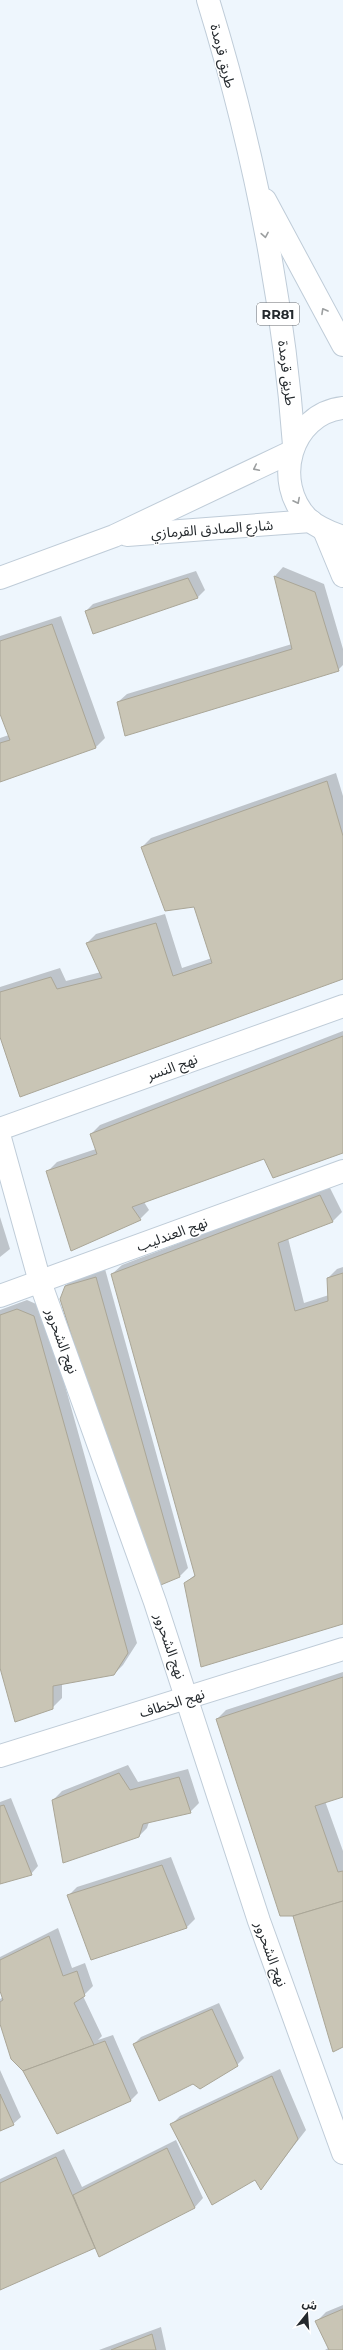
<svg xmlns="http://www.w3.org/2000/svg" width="343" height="2350" viewBox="0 0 343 2350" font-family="Montserrat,'Noto Sans Arabic',sans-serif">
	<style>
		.shadow { fill: #0003 }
		.building { fill: #c9c5b5; stroke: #aaa697 }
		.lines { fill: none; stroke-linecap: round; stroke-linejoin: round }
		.street-casing { stroke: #bfccd8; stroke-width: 24 }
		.secondary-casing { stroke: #bfccd8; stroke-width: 24 }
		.primary-casing { stroke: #bfccd8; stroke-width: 24 }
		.street { stroke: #fff; stroke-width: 22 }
		.secondary { stroke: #fff; stroke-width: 22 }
		.primary { stroke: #fff; stroke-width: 22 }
		.oneway { stroke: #9c9fa0 }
		.labels { text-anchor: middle; stroke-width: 3; stroke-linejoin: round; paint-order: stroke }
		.shield { fill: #fff; stroke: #66696c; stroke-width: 1 }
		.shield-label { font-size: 13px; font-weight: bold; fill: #24292d }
		.street-label { font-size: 14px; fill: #24292d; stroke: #fff }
	</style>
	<rect width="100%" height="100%" fill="#eef6fd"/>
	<g class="shadow">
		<path d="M283,567L324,584L343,649V665L338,670L118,702L127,694L292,644L275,576Z"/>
		<path d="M196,571L205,590L198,597L94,633L86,611L93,604Z"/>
		<path d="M61,616L105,738L96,747L0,781V738L9,735L0,712V636Z"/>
		<path d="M336,773L343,796V978L0,1033V987L60,968L66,981L101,972L87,943L96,934L165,914L182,968L212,958L195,906L142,847L151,838Z"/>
		<path d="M343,1031V1152L265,1158L144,1202L149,1210L140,1219L48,1171L57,1162L96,1149L91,1134L100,1125Z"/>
		<path d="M329,1186L342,1212L333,1221L288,1238L304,1303L329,1295L328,1278L337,1269L343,1267V1623L185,1583L196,1574L112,1274L122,1265Z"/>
		<path d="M0,1217L10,1249L0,1257Z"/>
		<path d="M105,1269L188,1568L180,1576L65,1286L74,1278Z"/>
		<path d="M27,1300L43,1307L137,1643L123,1665L114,1674L62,1683V1698L52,1708L0,1665V1310Z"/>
		<path d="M343,1672V1796L325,1801L343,1851V2046L217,1719L226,1710Z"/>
		<path d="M128,1765L138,1782L188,1769L199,1803L190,1812L149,1822L147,1828L138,1837L53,1800L62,1791Z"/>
		<path d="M11,1798L38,1866L31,1874L0,1883V1802Z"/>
		<path d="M171,1857L195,1919L186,1928L69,1895L77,1887Z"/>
		<path d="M58,1928L72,1968L85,1963L93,1986L83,1996L102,2036L98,2040L113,2035L138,2093L130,2101L57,2132L0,2021V1999L3,1997L0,1988V1957Z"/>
		<path d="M219,2003L244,2058L237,2065L134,2044L141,2037Z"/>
		<path d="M280,2069L306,2130L261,2188L256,2178L171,2125L180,2116Z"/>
		<path d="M0,2070L21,2117L13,2124L0,2130Z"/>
		<path d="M176,2140L203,2198L195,2207L99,2256L96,2246L0,2288V2179L64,2149L82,2187Z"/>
		<path d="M343,2305V2350H325L330,2347L317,2321L326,2312Z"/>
		<path d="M161,2327L166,2350H99Z"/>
	</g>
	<g class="building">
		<path d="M274,576L315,592L339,671L125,736L117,702L292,649Z"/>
		<path d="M188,578L198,598L93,634L85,611Z"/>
		<path d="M52,624L96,748L0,782V743L10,740L0,714V641Z"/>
		<path d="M327,781L343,836V979L20,1097L0,1037V992L51,977L57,989L102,978L86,943L156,923L173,976L212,963L194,907L165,911L141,847Z"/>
		<path d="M343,1036V1153L273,1178L264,1159L132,1207L141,1220L71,1251L46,1171L97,1154L90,1134Z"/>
		<path d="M320,1195L333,1222L278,1243L295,1311L328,1301L327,1278L343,1273V1624L201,1667L184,1583L195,1576L111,1274Z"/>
		<path d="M96,1277L180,1577L151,1589L60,1299L65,1286Z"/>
		<path d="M17,1309L34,1316L128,1653L114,1675L53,1686V1709L15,1722L0,1668V1315Z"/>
		<path d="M343,1677V1797L315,1806L338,1872L343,1871V1901L293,1916H280L216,1719Z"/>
		<path d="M119,1773L130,1790L179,1777L191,1813L143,1824L139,1837L63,1863L52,1800Z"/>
		<path d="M4,1805L32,1875L0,1884V1806Z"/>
		<path d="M162,1865L187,1928L91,1960L67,1895Z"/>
		<path d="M343,1901V2047L333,2052L293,1916Z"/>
		<path d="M49,1936L63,1976L77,1971L85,1996L74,2003L94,2045L23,2071L11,2059L0,2024V2002L3,2000L0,1991V1960Z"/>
		<path d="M212,2009L238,2066L200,2089L193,2084L159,2101L133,2044Z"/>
		<path d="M105,2041L131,2101L57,2134L23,2071Z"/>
		<path d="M272,2076L298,2139L261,2190L255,2180L212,2205L170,2124Z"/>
		<path d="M0,2094L14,2125L0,2131Z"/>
		<path d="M167,2148L195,2208L99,2257L73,2195Z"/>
		<path d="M56,2157L95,2248L0,2290V2183Z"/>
		<path d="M343,2309V2350H329L315,2321Z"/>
		<path d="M152,2334L156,2350H111Z"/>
	</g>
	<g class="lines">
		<defs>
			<g id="street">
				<path d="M0,1129L343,1006"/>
				<path d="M0,1138L40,1282L155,1602L259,1921L343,2153"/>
				<path d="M0,1296L343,1171"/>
				<path d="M0,1756L343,1649"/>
			</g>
			<g id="secondary">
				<path d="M127,535L311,521"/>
				<path d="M0,578L114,536L291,452"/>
			</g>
			<g id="primary">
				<path d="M208,0C252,143 283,296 294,445"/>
				<path d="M265,200L343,345"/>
				<path d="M343,408C290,414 272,483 308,519C318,528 331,533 343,537"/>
				<path d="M324,530L343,576"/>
			</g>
		</defs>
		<use href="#street" class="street-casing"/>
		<use href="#secondary" class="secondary-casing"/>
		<use href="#primary" class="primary-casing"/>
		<use href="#street" class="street"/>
		<use href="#secondary" class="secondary"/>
		<use href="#primary" class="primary"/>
	</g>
	<defs><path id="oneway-chevron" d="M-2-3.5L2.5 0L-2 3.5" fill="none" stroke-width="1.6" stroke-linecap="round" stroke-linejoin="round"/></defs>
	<g class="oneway">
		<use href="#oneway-chevron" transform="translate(265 235) rotate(80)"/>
		<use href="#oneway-chevron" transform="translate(324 311) rotate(-119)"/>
		<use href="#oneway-chevron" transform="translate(256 468) rotate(154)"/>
		<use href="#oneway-chevron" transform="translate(297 501) rotate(63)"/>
	</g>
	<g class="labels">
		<rect class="shield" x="257" y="303" width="42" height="22" rx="3"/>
		<g class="shield-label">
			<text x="278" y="319">RR81</text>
		</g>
		<g class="street-label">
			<text transform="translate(223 56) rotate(76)" y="5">طريق قرمدة</text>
			<text transform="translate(287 373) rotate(83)" y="5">طريق قرمدة</text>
			<text transform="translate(212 529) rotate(-4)" y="5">شارع الصادق القرمازي</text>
			<text transform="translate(172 1067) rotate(-20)" y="5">نهج النسر</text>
			<text transform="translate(172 1234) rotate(-20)" y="5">نهج العندليب</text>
			<text transform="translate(62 1341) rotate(70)" y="5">نهج الشحرور</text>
			<text transform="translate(170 1646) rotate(71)" y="5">نهج الشحرور</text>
			<text transform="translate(172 1703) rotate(-17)" y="5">نهج الخطاف</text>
			<text transform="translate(271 1954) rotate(70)" y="5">نهج الشحرور</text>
		</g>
	</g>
	<g transform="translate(307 2314) rotate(17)" stroke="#ffffff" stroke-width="3" paint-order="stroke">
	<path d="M0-3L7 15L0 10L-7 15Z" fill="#24292d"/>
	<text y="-6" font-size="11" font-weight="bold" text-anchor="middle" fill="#24292d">ش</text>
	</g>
</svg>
